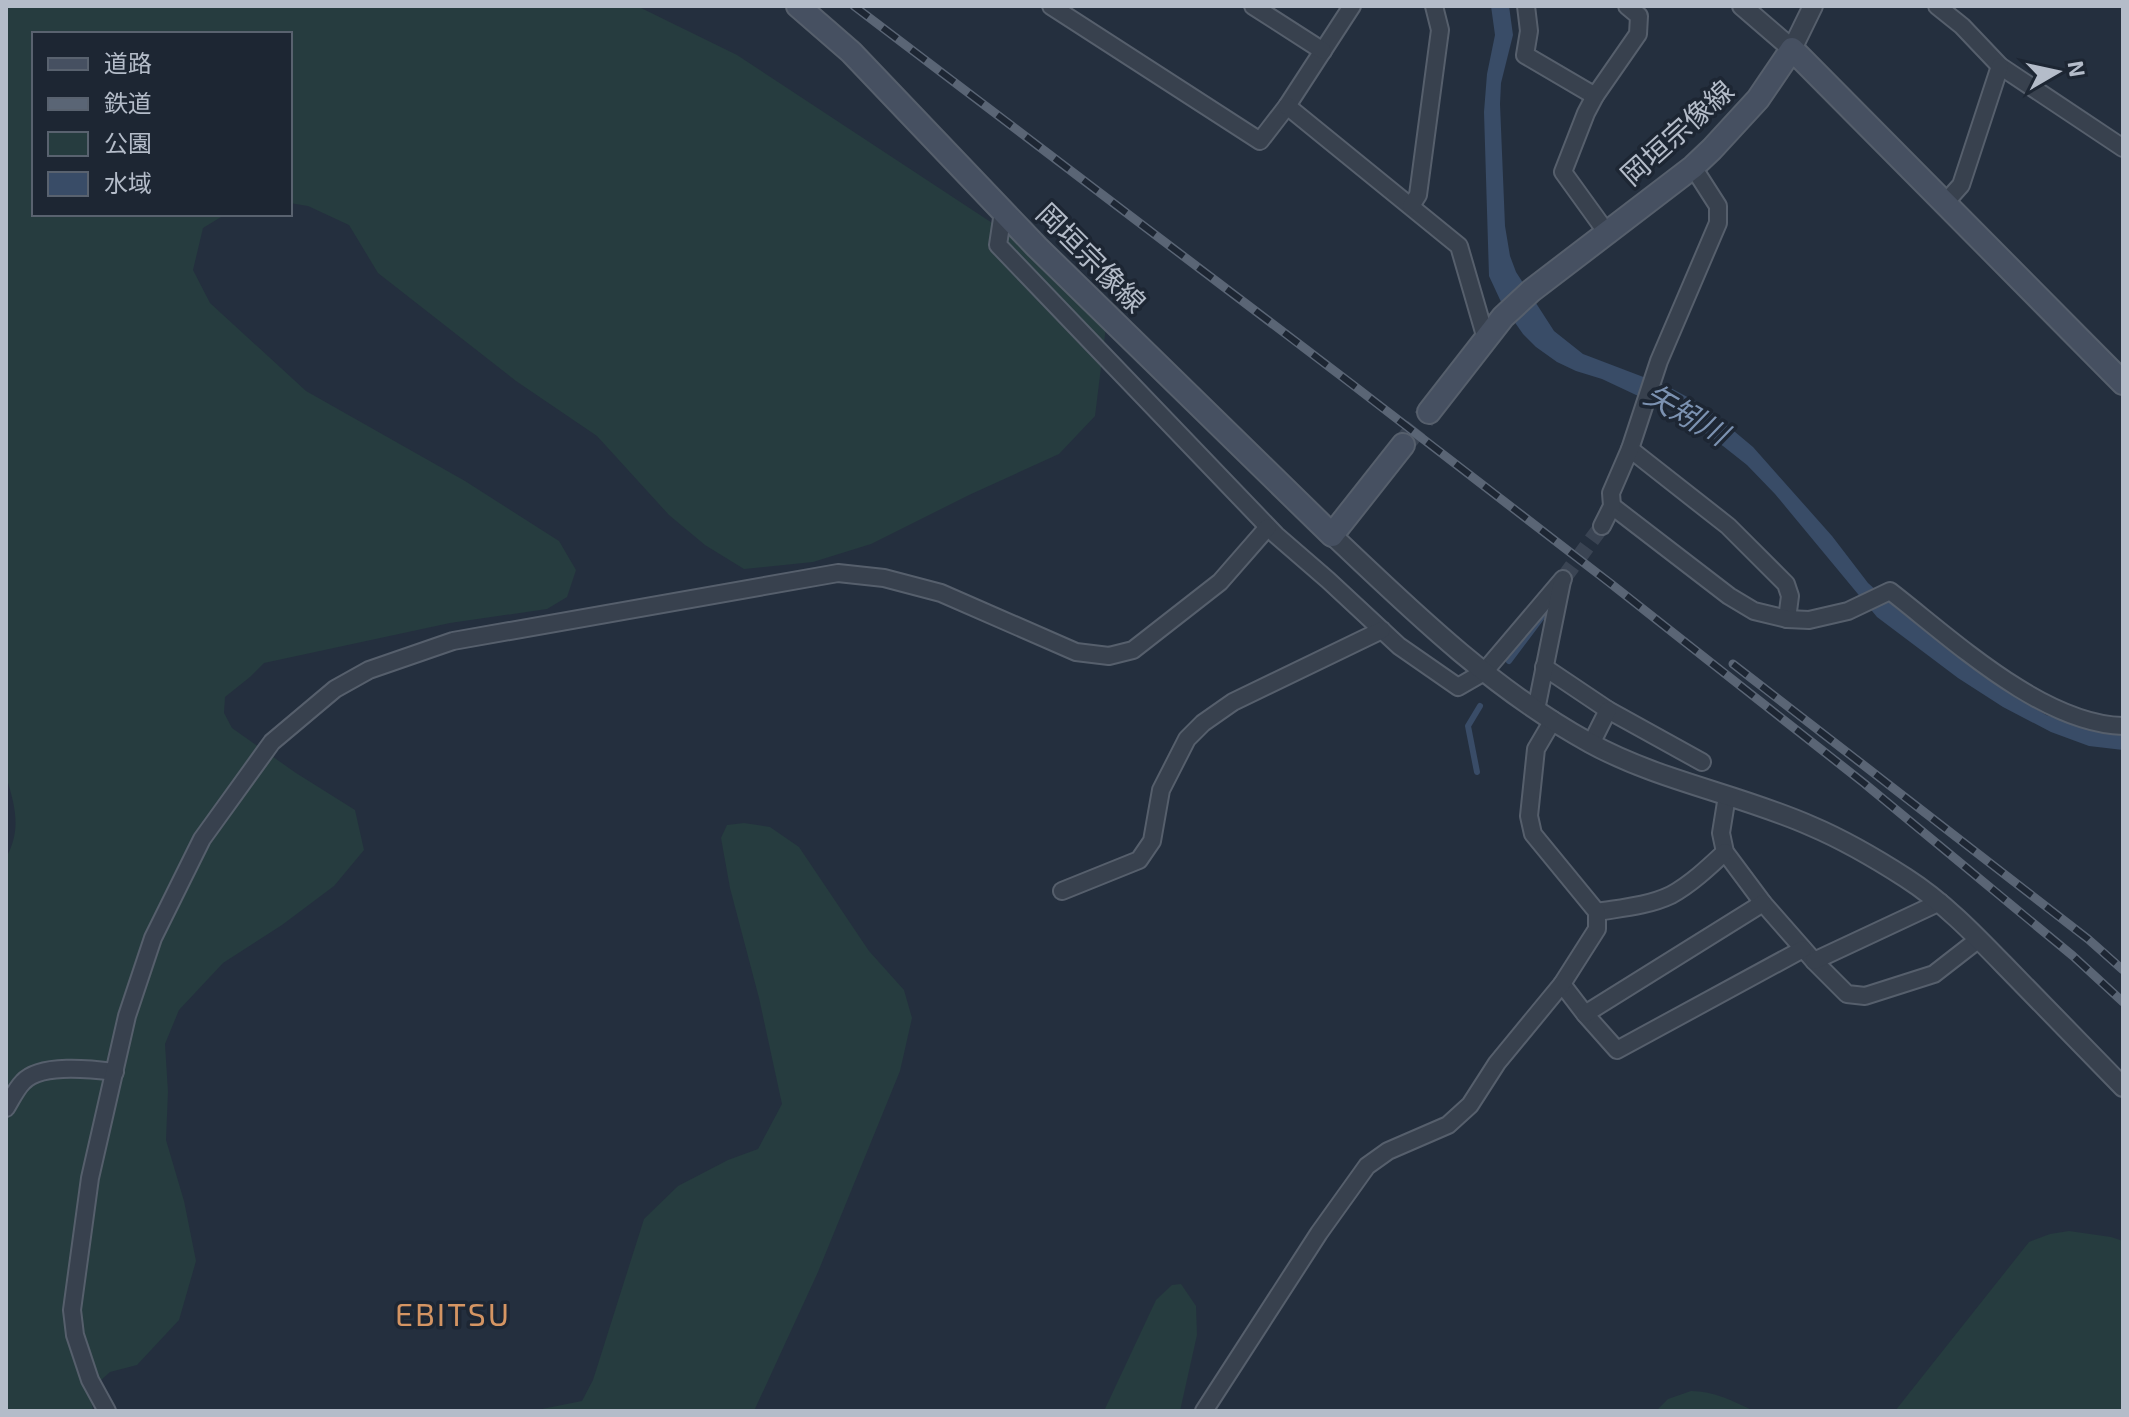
<svg xmlns="http://www.w3.org/2000/svg" width="2129" height="1417" viewBox="0 0 2129 1417" font-family="'Exo 2','Noto Sans JP',sans-serif">
	<style>
		.green { fill: #263c3f }
		.water { fill: #394c67 }
		.lines { fill: none; stroke-linecap: round; stroke-linejoin: round }
		.stream { stroke: #394c67; stroke-width: 6 }
		.minor-tunnel { stroke: #3a4453; stroke-width: 16; stroke-dasharray: 16 8; stroke-linecap: butt }
		.secondary-tunnel { stroke: #3a4453; stroke-width: 22; stroke-dasharray: 22 11; stroke-linecap: butt }
		.minor-casing { stroke: #565f6c; stroke-width: 20 }
		.tertiary-casing { stroke: #565f6c; stroke-width: 22 }
		.secondary-casing { stroke: #565f6c; stroke-width: 26 }
		.minor { stroke: #38414e; stroke-width: 16 }
		.tertiary { stroke: #38414e; stroke-width: 18 }
		.secondary { stroke: #465061; stroke-width: 22 }
		.rail-casing { stroke: #5a6575; stroke-width: 9 }
		.rail { stroke: #1d2633; stroke-width: 6; stroke-dasharray: 18; stroke-linecap: butt }
		.labels { text-anchor: middle; stroke-width: 7; stroke-linejoin: round; paint-order: stroke }
		.street-label { font-size: 28px; fill: #b4bcc9; stroke: #1d2633 }
		.water-label { font-size: 30px; font-style: italic; fill: #7c92b1; stroke: #1d2633 }
		.quarter-label { font-size: 32px; letter-spacing: 2px; fill: #d59563; stroke: #1d2633 }
	</style>
	<rect width="100%" height="100%" fill="#242f3e"/>
	<g class="green">
		<path d="M6,6H637L737,55L1100,294L1107,319L1095,416L1059,454L969,495L871,544L813,562L744,569L705,545L669,515L597,436L516,381L378,273L349,225L308,206L290,203V34H34V214H226L203,228L193,270L210,303L306,391L465,481L559,541L576,570L567,597L547,609L450,623L264,663L250,677L225,697L224,713L232,728L296,773L355,810L364,850L334,886L282,925L223,963L179,1010L165,1044L168,1092L166,1140L184,1201L196,1261L179,1320L137,1365L110,1372L90,1390L93,1411H6V858C22,829 15,806 6,776Z"/>
		<path d="M744,823L770,827L799,847L869,951L904,990L912,1018L900,1071L818,1272L754,1411H532L582,1401L593,1380L644,1219L678,1186L728,1160L758,1149L782,1104L759,998L730,888L721,838L727,825Z"/>
		<path d="M2069,1231L2111,1237L2123,1241V1411H1895L2029,1242L2050,1234Z"/>
		<path d="M1181,1284L1196,1306L1197,1335L1180,1411H1104L1156,1300L1172,1285Z"/>
		<path d="M1691,1391C1714,1391 1733,1401 1754,1411H1656L1668,1399Z"/>
	</g>
	<path class="water" d="M1491,6H1509L1513,35L1501,83L1500,104L1505,226L1510,256L1516,272L1554,331L1583,354L1667,386L1704,406L1753,447L1832,536L1868,583L1897,609L1984,676L2046,715L2094,730L2123,734V750L2089,746L2051,732L2003,707L1958,678L1877,617L1775,494L1747,465L1723,446L1671,409L1651,402L1602,379L1576,371L1557,362L1536,347L1523,334L1502,304L1489,276L1484,112L1487,74L1495,35Z"/>
	<g class="lines">
		<g class="stream">
			<path d="M1509,661L1545,613"/>
			<path d="M1477,772L1468,726L1480,706"/>
		</g>
		<path class="minor-tunnel" d="M1563,579L1602,526"/>
		<path class="secondary-tunnel" d="M1403,445L1429,412"/>
		<defs>
			<g id="minor">
				<path d="M1051,6L1260,141L1287,106L1352,6"/>
				<path d="M1253,6L1323,51"/>
				<path d="M1526,6L1529,31L1525,55L1595,96"/>
				<path d="M1937,6L1962,26L2000,66L2123,148"/>
				<path d="M1287,106L1459,246L1486,339"/>
				<path d="M1945,203L1961,185L2000,66"/>
				<path d="M1411,206L1418,195L1440,30L1434,6"/>
				<path d="M1003,212L998,245L1276,535L1328,580L1399,646L1458,687L1484,672L1563,579"/>
				<path d="M1607,233L1563,172L1586,113L1595,96L1638,34L1639,16L1627,6"/>
				<path d="M1630,449L1728,526L1786,584L1790,596L1787,619"/>
				<path d="M1612,506L1729,596L1754,611L1787,619L1809,620L1848,611L1890,591C1952,639 2042,724 2123,726"/>
				<path d="M1602,526L1612,506L1611,493L1630,449L1659,361L1718,223V206L1693,167"/>
				<path d="M1544,667L1608,710L1702,762"/>
				<path d="M1536,710L1562,581"/>
				<path d="M1591,744L1608,710"/>
				<path d="M1727,796L1721,833L1725,852L1763,903L1814,961L1847,994L1865,996L1934,974L1979,939"/>
				<path d="M1062,891L1139,860L1152,841L1161,790L1187,739L1203,723L1233,702L1382,630"/>
				<path d="M1597,912C1621,908 1648,906 1671,895C1691,884 1709,867 1725,852"/>
				<path d="M1814,961L1940,902"/>
				<path d="M1562,984L1585,1014L1617,1050L1803,949"/>
				<path d="M1585,1014L1763,903"/>
				<path d="M6,1108C11,1100 16,1089 23,1082C40,1063 92,1069 115,1072"/>
				<path d="M107,1411L90,1380L75,1335L72,1310L90,1178L127,1016L153,938L202,839L272,742L335,689L369,670L453,641L838,573L884,578L941,593L1076,652L1109,656L1133,650L1220,582L1268,527"/>
				<path d="M1204,1411L1319,1233L1367,1166L1388,1151L1448,1125L1470,1105L1497,1063L1562,984L1597,929V912L1533,834L1529,816L1536,749L1553,720"/>
			</g>
			<g id="tertiary">
				<path d="M1742,6L1792,49L1813,6"/>
				<path d="M1332,535C1412,611 1493,690 1590,743C1659,781 1739,794 1811,826C1844,840 1875,858 1906,878C1945,903 1977,937 2009,970C2047,1009 2085,1048 2123,1087"/>
			</g>
			<g id="secondary">
				<path d="M798,6L851,52L1037,247L1332,535L1403,445"/>
				<path d="M1429,412L1503,317L1531,291L1693,167L1712,149L1758,99L1792,49L2123,383"/>
			</g>
		</defs>
		<use href="#minor" class="minor-casing"/>
		<use href="#tertiary" class="tertiary-casing"/>
		<use href="#secondary" class="secondary-casing"/>
		<use href="#minor" class="minor"/>
		<use href="#tertiary" class="tertiary"/>
		<use href="#secondary" class="secondary"/>
		<defs>
			<g id="rail">
				<path d="M854,6L1353,385L1610,583L1865,784L2073,956L2123,1002"/>
				<path d="M1733,664L2088,939L2123,970"/>
			</g>
		</defs>
		<use href="#rail" class="rail-casing"/>
		<use href="#rail" class="rail"/>
	</g>
	<g class="labels">
		<g class="street-label">
			<text transform="translate(1677 133) rotate(-42)" y="10">岡垣宗像線</text>
			<text transform="translate(1091 258) rotate(45)" y="10">岡垣宗像線</text>
		</g>
		<g class="water-label">
			<text transform="translate(1686 415) rotate(30)" y="10">矢矧川</text>
		</g>
		<g class="quarter-label">
			<text x="453" y="1326">EBITSU</text>
		</g>
	</g>
	<rect width="2129" height="1417" fill="none" stroke="#b4bcc9" stroke-width="16"/>
	<rect x="32" y="32" width="260" height="184" fill="#1d2633" stroke="#59626f" stroke-width="2"/>
	<rect x="48" y="58" width="40" height="12" fill="#465061" stroke="#59626f" stroke-width="2"/>
	<text x="104" y="72" font-size="24" fill="#b4bcc9">道路</text>
	<rect x="48" y="98" width="40" height="12" fill="#5a6575" stroke="#59626f" stroke-width="2"/>
	<text x="104" y="112" font-size="24" fill="#b4bcc9">鉄道</text>
	<rect x="48" y="132" width="40" height="24" fill="#263c3f" stroke="#59626f" stroke-width="2"/>
	<text x="104" y="152" font-size="24" fill="#b4bcc9">公園</text>
	<rect x="48" y="172" width="40" height="24" fill="#394c67" stroke="#59626f" stroke-width="2"/>
	<text x="104" y="192" font-size="24" fill="#b4bcc9">水域</text>
	<g transform="translate(2057 72) rotate(81)" stroke="#1d2633" stroke-width="6" paint-order="stroke">
	<path d="M0-6L14 30L0 20L-14 30Z" fill="#b4bcc9"/>
	<text y="-12" font-size="22" font-weight="bold" text-anchor="middle" fill="#b4bcc9">N</text>
	</g>
</svg>
